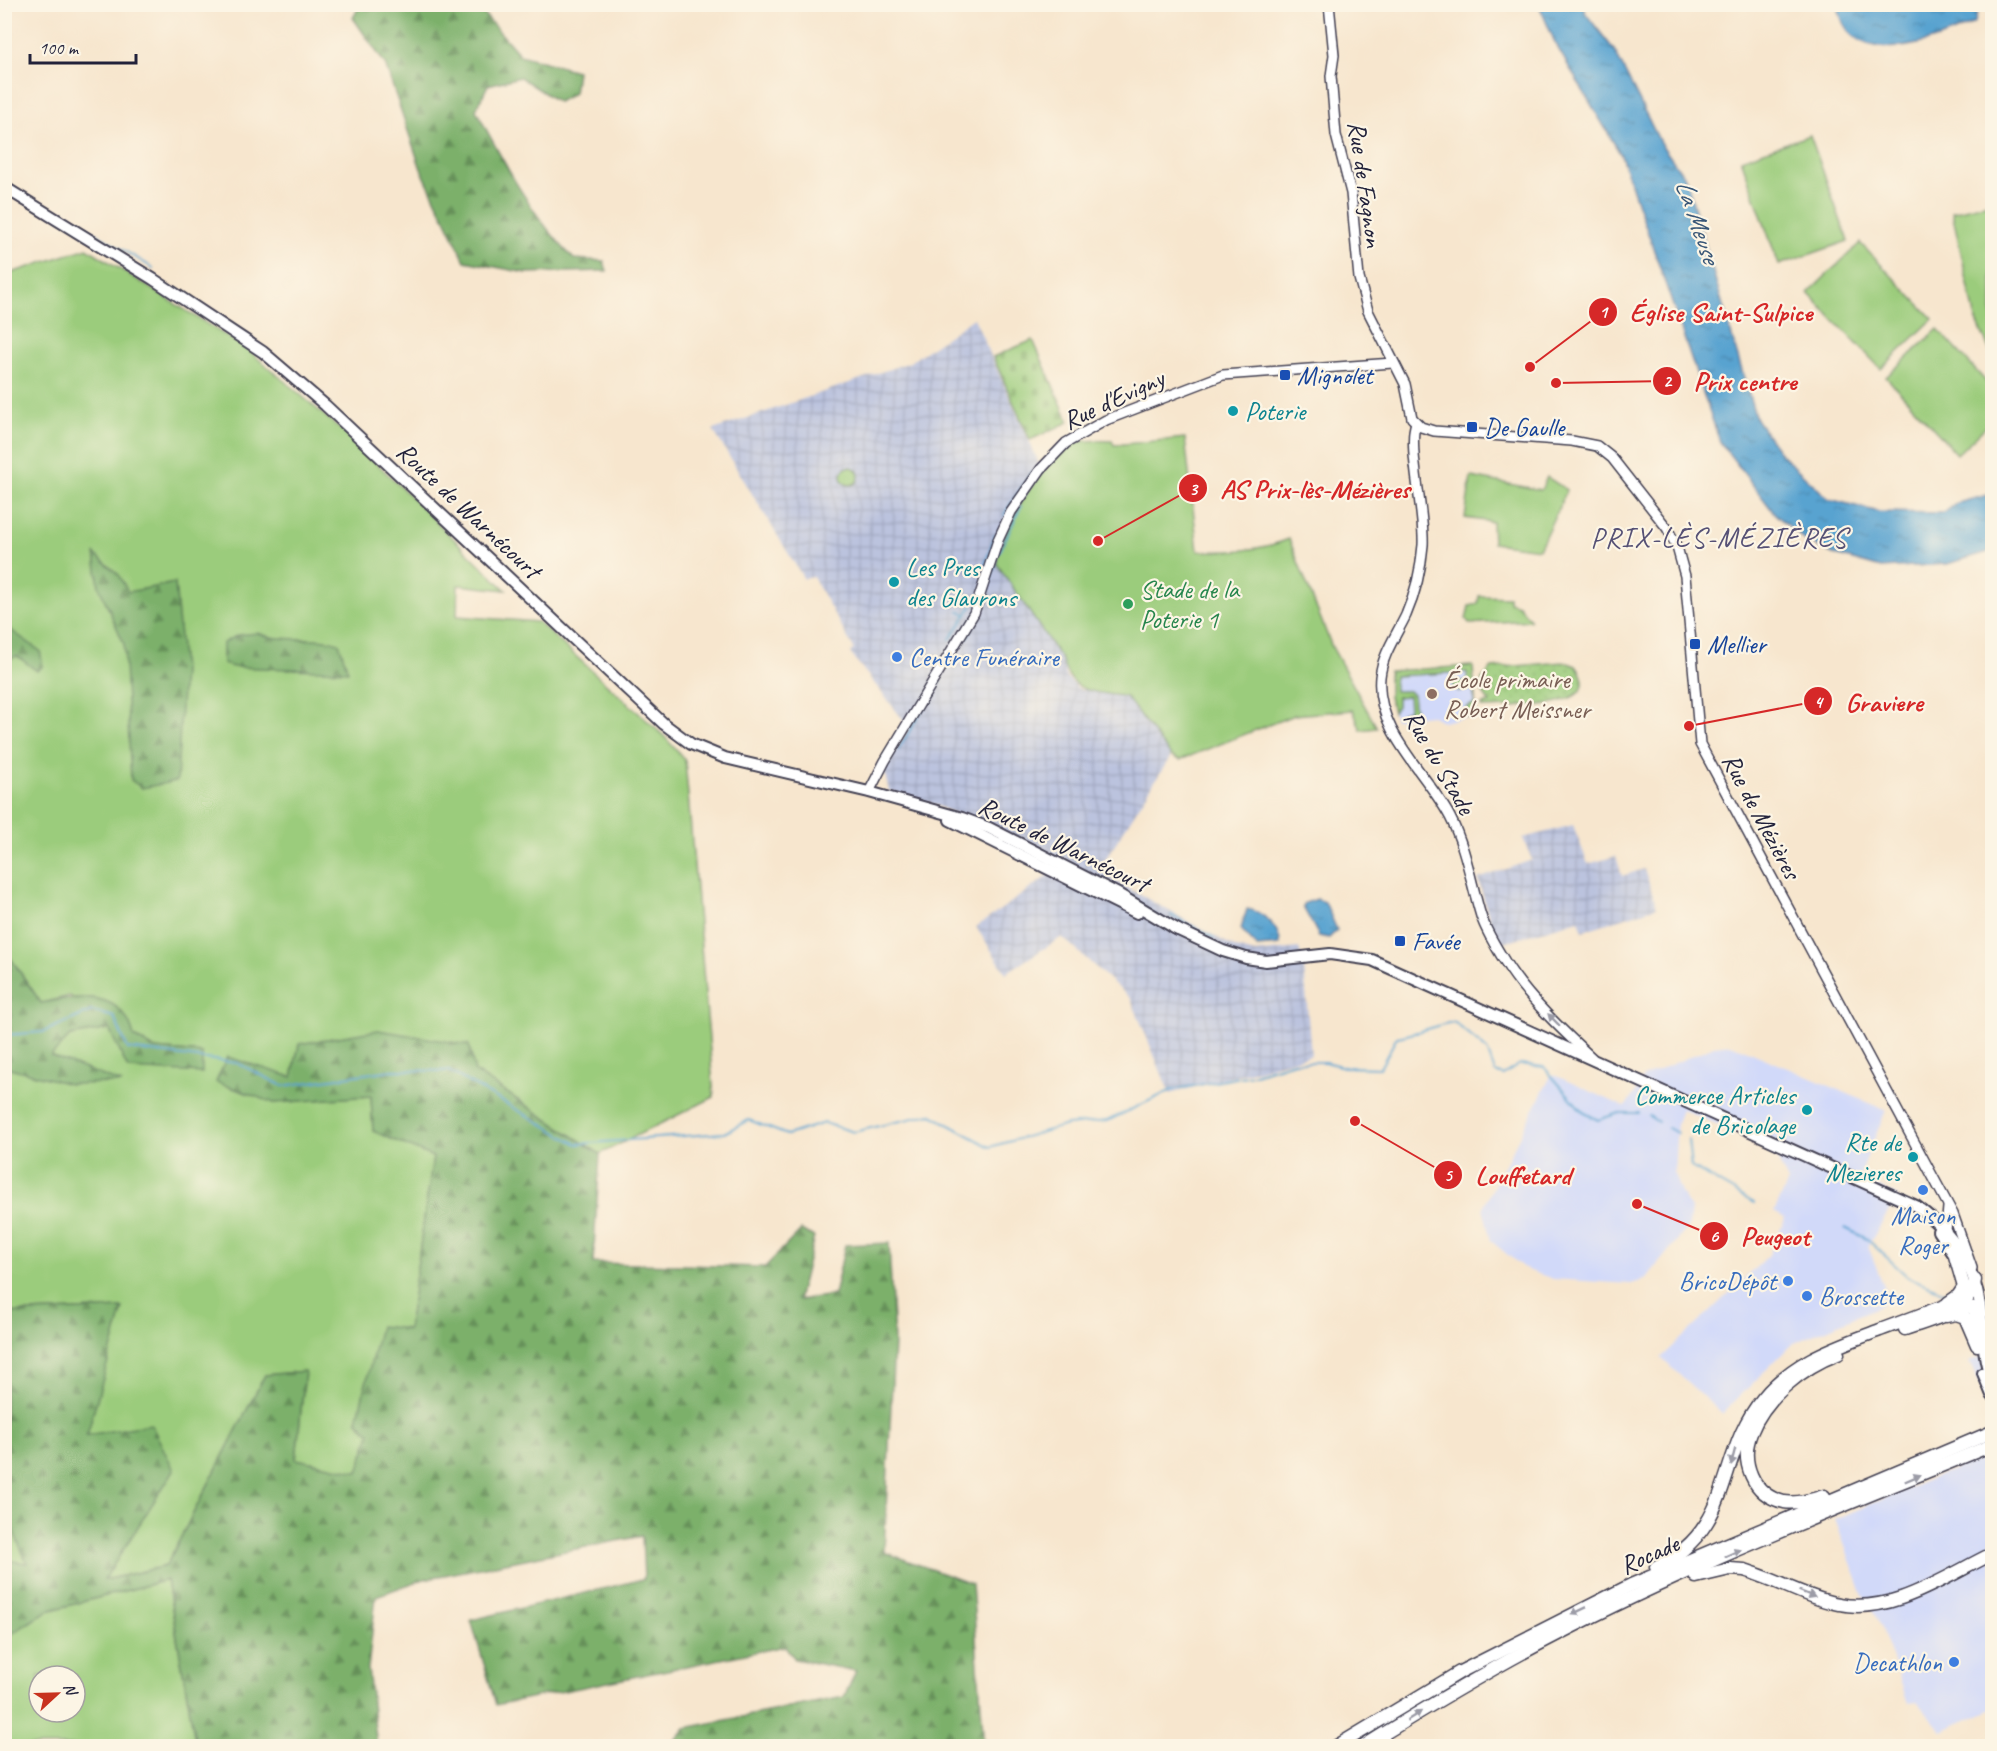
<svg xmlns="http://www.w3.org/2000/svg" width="1997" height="1751" viewBox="0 0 1997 1751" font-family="Caveat,sans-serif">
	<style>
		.built { fill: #d1d9f9 }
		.industrial { fill: url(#industrial-grid) }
		.green { fill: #9bcc7b; stroke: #5e775b; stroke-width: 1.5; fill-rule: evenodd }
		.forest { fill: url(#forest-firs); stroke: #4f6953; stroke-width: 1.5 }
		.cemetery { fill: url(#cemetery-stones); stroke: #5e775b; stroke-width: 1.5 }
		.park { fill: url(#park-dots); stroke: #5e775b; stroke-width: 1.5 }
		.water { fill: url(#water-ripples); stroke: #3d6286; stroke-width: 1.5 }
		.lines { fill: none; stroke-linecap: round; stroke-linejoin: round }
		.stream { stroke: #58a3d0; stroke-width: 2 }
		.tertiary-casing { stroke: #423f51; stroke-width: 12 }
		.secondary-casing { stroke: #423f51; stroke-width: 14 }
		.trunk-casing { stroke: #423f51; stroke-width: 15 }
		.tertiary { stroke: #fff; stroke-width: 9 }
		.secondary { stroke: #fff; stroke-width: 10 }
		.trunk { stroke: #fff; stroke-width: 12 }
		.oneway { fill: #9c9ca7 }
		.transit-dot { fill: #1a4fb4; stroke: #fcf5e5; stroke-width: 2 }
		.culture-dot { fill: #0f9aa8; stroke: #fcf5e5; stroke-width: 2 }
		.leisure-dot { fill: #2e9e5b; stroke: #fcf5e5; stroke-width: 2 }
		.shop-dot { fill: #3f7fe0; stroke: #fcf5e5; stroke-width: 2 }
		.education-dot { fill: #8d6e63; stroke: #fcf5e5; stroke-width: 2 }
		.labels { text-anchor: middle; stroke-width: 4.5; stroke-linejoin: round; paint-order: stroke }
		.street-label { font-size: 26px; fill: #22223b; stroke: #fcf5e5 }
		.transit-label { font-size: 26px; fill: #164399; stroke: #fcf5e5; text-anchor: start }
		.culture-label { font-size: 26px; fill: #0d838f; stroke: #fcf5e5; text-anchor: start }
		.leisure-label { font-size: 26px; fill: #27864d; stroke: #fcf5e5; text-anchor: start }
		.shop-label { font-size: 26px; fill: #366cbe; stroke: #fcf5e5; text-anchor: start }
		.education-label { font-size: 26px; fill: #785e54; stroke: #fcf5e5; text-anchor: start }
		.water-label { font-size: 27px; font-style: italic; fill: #385677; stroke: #fcf5e5 }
		.quarter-label { font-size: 28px; letter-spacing: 1.5px; fill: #565175; stroke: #fcf5e5 }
		.leader { fill: none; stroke: #d62828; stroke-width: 2 }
		.callout-dot { fill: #d62828; stroke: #fcf5e5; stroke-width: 2 }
		.mark-label { font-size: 18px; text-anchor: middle; font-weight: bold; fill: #fff }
		.callout-label { font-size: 27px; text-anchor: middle; font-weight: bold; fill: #d62828; stroke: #fcf5e5; stroke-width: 4.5; stroke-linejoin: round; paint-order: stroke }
	</style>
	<defs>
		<pattern id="industrial-grid" width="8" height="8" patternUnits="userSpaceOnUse" patternTransform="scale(1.5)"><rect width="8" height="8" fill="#bbc3de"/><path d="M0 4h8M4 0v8" fill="none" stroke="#a0a7bf"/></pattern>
		<pattern id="forest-firs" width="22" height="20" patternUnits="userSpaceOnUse" patternTransform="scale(1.5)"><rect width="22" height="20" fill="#7cb06b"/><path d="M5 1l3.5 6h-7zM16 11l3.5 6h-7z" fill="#658f59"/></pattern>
		<pattern id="cemetery-stones" width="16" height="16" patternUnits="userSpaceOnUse" patternTransform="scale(1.5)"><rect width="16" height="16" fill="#9bcc7b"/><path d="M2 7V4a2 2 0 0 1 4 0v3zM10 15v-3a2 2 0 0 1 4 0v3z" fill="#85af6b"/></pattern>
		<pattern id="park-dots" width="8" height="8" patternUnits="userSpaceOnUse" patternTransform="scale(1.5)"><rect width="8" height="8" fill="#9bcc7b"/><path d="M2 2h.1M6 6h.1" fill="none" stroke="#85af6b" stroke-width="1.8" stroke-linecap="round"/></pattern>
		<pattern id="water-ripples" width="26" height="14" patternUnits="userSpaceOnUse" patternTransform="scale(1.5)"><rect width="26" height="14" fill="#58a3d0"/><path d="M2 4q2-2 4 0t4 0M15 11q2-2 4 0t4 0" fill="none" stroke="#4884aa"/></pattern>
	</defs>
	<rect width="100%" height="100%" fill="#fcf5e5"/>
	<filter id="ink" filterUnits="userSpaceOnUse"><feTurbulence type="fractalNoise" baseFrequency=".0167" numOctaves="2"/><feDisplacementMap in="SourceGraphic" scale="12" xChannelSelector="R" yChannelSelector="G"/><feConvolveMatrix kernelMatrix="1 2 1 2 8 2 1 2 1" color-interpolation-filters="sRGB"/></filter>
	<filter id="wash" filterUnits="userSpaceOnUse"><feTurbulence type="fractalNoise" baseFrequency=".008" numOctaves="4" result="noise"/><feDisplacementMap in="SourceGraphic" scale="24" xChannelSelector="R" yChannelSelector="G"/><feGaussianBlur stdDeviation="1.35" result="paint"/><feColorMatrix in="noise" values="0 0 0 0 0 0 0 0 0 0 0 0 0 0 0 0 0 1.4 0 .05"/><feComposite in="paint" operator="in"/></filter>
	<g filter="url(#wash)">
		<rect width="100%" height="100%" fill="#f7e6ce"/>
		<g class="built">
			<path d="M1473,666L1476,715L1443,722L1431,715L1395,719L1389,697V671Z"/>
			<path d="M1731,1044L1886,1110L1859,1177L1898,1196L1868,1246L1888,1297L1880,1306L1792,1344L1722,1414L1661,1358L1769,1255L1785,1218L1774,1212L1788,1182L1772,1148L1682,1109L1677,1124L1674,1174L1681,1193L1691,1209L1689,1226L1645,1280L1631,1284L1553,1279L1525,1269L1491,1241L1483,1207L1552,1074L1625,1107L1640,1086L1643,1077L1714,1046Z"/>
			<path d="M1992,1353V1409L1969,1361Z"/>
			<path d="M1992,1454V1709L1942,1731L1917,1702L1908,1703L1881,1626L1862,1593L1835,1519Z"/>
		</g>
		<g class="industrial">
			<path d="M974,318L1043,472L997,564L1062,660L1066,677L1079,689L1126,697L1171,756L1101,866L1108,877L1236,948L1255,953L1299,948L1304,966L1311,1055L1170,1094L1131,999L1062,937L1006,973L976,927L1048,876L1041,851L933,804L889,791L884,771L909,727L850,653L854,649L813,577L804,579L713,430L910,362Z"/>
			<path d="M1573,825L1588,864L1616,856L1622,876L1644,869L1657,907L1583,931L1579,920L1502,943L1492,927L1478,879L1532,860L1523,838Z"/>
		</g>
		<g class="green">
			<path d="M1810,135L1848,241L1779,265L1741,159Z"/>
			<path d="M1992,202V356L1975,316L1952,212Z"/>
			<path d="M1860,243L1933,319L1881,369L1808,293Z"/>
			<path d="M87,248L247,349L352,439L506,590L458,585L457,616L538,622L663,735L685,760L714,1097L600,1154L475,1072L292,1077L274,1103L371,1096L373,1131L433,1157L408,1330L380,1327L370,1434L358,1472L296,1459L305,1371L265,1375L166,1566L104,1580L87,1435L122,1308L5,1313V1063L10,1068L119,1083L50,1056L70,1036L110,1029L128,1069L202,1053L154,1049L70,996L41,1003L5,950L4,252L11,273Z"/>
			<path d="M1938,329L1992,388V421L1957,454L1886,377Z"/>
			<path d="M1185,438L1198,551C1231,552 1259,551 1289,539L1332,647L1377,728L1361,730L1353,710L1294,715L1180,760L1171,756L1126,697C1094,691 1071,695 1062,660L997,564C999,529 1043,459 1075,443C1084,439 1102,441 1112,441L1114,445Z"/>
			<circle cx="850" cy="476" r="9"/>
			<path d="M1471,477L1541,490L1547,477L1567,490L1539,549L1493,543L1492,522L1465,518Z"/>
			<path d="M1479,596L1509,597V602L1518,605L1531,620L1470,624L1466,619L1469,606L1478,604Z"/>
			<path d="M1473,666L1476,715L1467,717L1466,708L1475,703L1473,688L1458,692V688H1453L1452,682L1467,681V672L1394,676L1395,691H1409L1413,695L1415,712L1401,713L1409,710L1408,696L1397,697V706L1393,712L1389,697V671Z"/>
			<path d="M5,1511L28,1564L5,1560Z"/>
			<path d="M167,1580L196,1746H5V1638L47,1611ZM39,1676H75V1712H39Z"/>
		</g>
		<g class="forest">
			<path d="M360,5H476L520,55L577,71L574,93L558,102L520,77L488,85L476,110C504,163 531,216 574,259L604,261L607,271L526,273L465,261L421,169L385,64L353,18Z"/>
			<path d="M95,554L119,575L128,592L175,583L183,670L177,781L142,788L131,780L124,644L99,587Z"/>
			<path d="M8,628L40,651L43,666L37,671L17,656L5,661V629Z"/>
			<path d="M258,633C284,644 312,634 339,643L348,671L233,667L223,664V643L238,635Z"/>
			<path d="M5,950L41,1003C80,995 123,989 134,1037L154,1049L202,1053V1073L128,1069L109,1029L70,1036L51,1056L122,1083L69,1084L10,1068L4,1062L5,1016H11L5,990Z"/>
			<path d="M378,1030L469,1045L475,1072L600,1154L593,1263L765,1267L801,1230L814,1237L798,1300L834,1295L845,1245L889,1243L894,1342L884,1552L972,1584L984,1746H670L685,1728L844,1697L856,1671L795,1659L785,1646L496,1705L471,1620L644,1579L642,1536L424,1579L376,1596L368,1669L377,1746H196L167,1580L47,1611L5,1638V1560L27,1563L5,1511V1313L123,1308L87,1435L151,1424L174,1470L104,1580L166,1566L265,1375L305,1371L296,1459L358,1472L370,1434L357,1420L380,1326L408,1329L433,1157L373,1131L371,1096L274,1103L216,1082L227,1057L292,1077L299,1044Z"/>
		</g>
		<path class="cemetery" d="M1033,340L1069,422L1030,440L993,357Z"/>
		<path class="park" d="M1565,662L1576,666C1611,712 1506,706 1482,708V705L1490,703L1481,690L1482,679L1492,668Z"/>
		<g class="water">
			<path d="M1539,5H1583L1586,14L1614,50L1661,144L1686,179L1756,419L1781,454L1829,499L1879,512L1944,513L1957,503L1992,494V551L1947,564L1881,568L1835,555L1805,540L1775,514L1720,442L1621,155L1556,45Z"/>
			<path d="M1979,5L1975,22C1934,44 1848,73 1838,5Z"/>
			<path d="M1317,899L1325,902L1337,930L1329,938L1319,936L1303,907L1305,903Z"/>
			<path d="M1247,909C1263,911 1281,929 1280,945L1257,947L1241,929Z"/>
		</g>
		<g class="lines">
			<g class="stream">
				<path d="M72,219L153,268"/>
				<path d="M1004,515L1031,473"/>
				<path d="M999,553L1021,506"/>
				<path d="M984,567L995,535"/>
				<path d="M959,611L967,615"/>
				<path d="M967,638L977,618L995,565"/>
				<path d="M950,639L972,606"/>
				<path d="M898,750L940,680"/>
				<path d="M1171,915L1214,938"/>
				<path d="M4,1035L43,1032L92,1011L114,1017L128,1049L237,1063L283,1086L392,1070L449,1071L577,1144L724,1133L749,1120L787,1135L824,1123L854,1132L930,1114L990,1147L1067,1125L1107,1121L1172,1090L1252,1075L1294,1062H1325L1344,1067L1380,1068L1397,1037C1417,1034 1434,1025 1454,1022L1487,1050L1495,1072L1503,1075L1520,1064L1544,1067L1583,1112L1598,1120L1619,1113H1639"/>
				<path d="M1649,1116L1658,1122"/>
				<path d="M1668,1128L1677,1133"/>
				<path d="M1688,1140L1691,1167L1754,1203"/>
				<path d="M1845,1228L1867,1239L1908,1277L1949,1294"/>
			</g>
		</g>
	</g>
	<g filter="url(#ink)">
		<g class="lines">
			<defs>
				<g id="tertiary">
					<path d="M1329,4L1334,55L1331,76L1336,135L1351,193L1359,278L1368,311L1405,384L1412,418L1421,427L1434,431L1572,441L1597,446L1612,458L1667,528L1677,547L1685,576L1700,744L1953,1214L1972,1268"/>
					<path d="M1416,423C1407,445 1425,514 1423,545C1421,570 1416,592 1406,615C1397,634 1382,655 1380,677C1375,731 1427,773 1450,817C1466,848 1471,883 1481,916C1487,934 1499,952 1509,968C1531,1001 1563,1031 1592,1058"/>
					<path d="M869,792L885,761L974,613L998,540L1011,512L1041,469L1066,443L1106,420L1223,375L1393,363"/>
					<path d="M1946,1231L1948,1207"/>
				</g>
				<g id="secondary">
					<path d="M4,187L153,279L263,352L325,405L664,724L691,744L725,758L869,792L962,818L989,828L1118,894L1178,930"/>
					<path d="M950,820L1137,913"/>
					<path d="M1174,928L1223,951L1246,958L1266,961L1330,954L1372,960L1916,1206C1957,1236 1978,1270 1982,1321C1983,1341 1984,1363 1992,1380"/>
					<path d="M1938,1231L1959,1262"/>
					<path d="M1983,1373L1992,1395"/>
				</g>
				<g id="trunk">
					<path d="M1948,1303L1958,1296L1964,1287L1955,1256"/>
					<path d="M1946,1316L1956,1314L1965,1317L1977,1345"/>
					<path d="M1905,1329C1933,1319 1970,1313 1975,1280"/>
					<path d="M1824,1496C1812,1500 1797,1504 1784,1502C1752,1495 1740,1461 1751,1433C1765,1397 1803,1367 1838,1354"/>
					<path d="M1656,1567C1737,1528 1715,1455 1763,1398C1794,1360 1836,1347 1880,1330C1905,1321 1929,1311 1953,1303L1974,1308L1983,1338"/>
					<path d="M1696,1577L1730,1569L1744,1570C1776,1579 1806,1598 1839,1604C1892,1615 1946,1576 1992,1554"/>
					<path d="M1337,1746L1460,1672L1631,1585L1992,1432"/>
					<path d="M1364,1746C1427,1707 1490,1669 1556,1635C1696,1562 1847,1505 1992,1445"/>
				</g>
			</defs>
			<use href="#tertiary" class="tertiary-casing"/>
			<use href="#secondary" class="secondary-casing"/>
			<use href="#trunk" class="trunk-casing"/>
			<use href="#tertiary" class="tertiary"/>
			<use href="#secondary" class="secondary"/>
			<use href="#trunk" class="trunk"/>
		</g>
		<defs><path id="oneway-solid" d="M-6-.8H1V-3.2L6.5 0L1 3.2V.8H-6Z" transform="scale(1.5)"/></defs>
		<g class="oneway">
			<use href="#oneway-solid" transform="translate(1554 1020) rotate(-135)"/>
			<use href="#oneway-solid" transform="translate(1733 1457) rotate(105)"/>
			<use href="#oneway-solid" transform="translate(1913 1478) rotate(-23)"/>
			<use href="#oneway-solid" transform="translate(1733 1553) rotate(-23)"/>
			<use href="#oneway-solid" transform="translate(1807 1594) rotate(22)"/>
			<use href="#oneway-solid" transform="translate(1579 1611) rotate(154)"/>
			<use href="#oneway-solid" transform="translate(1414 1716) rotate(-32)"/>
		</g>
	</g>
	<g class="transit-dot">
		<rect x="1279" y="369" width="12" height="12" rx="3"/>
		<rect x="1466" y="421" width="12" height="12" rx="3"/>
		<rect x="1689" y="638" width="12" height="12" rx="3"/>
		<rect x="1394" y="935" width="12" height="12" rx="3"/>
	</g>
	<g class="culture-dot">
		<circle cx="1233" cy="411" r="6"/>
		<circle cx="894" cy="582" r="6"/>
		<circle cx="1807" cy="1110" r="6"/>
		<circle cx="1913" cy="1157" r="6"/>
	</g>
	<circle class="leisure-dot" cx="1128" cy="604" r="6"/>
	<g class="shop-dot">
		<circle cx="897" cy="657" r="6"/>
		<circle cx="1923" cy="1190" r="6"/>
		<circle cx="1788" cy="1281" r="6"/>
		<circle cx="1807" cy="1296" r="6"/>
		<circle cx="1954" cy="1662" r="6"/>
	</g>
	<circle class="education-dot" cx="1432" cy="694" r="6"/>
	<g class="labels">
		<g class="street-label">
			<text transform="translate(1366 184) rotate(82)" y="9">Rue de Fagnon</text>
			<text transform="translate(1113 399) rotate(-25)" y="9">Rue d'Evigny</text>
			<text transform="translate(469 510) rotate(43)" y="9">Route de Warnécourt</text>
			<text transform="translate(1440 762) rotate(60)" y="9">Rue du Stade</text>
			<text transform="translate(1762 816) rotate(62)" y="9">Rue de Mézières</text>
			<text transform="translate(1064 844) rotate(26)" y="9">Route de Warnécourt</text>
			<text transform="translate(1649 1554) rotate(-24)" y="9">Rocade</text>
		</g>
		<g class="transit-label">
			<text x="1297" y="384">Mignolet</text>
			<text x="1484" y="436">De Gaulle</text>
			<text x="1707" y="653">Mellier</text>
			<text x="1412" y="950">Favée</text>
		</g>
		<g class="culture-label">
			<text x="1245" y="420">Poterie</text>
			<text x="906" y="576">Les Pres<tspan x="906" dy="30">des Glaurons</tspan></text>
			<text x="1795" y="1104" text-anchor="end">Commerce Articles<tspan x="1795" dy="30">de Bricolage</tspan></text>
			<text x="1901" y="1151" text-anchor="end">Rte de<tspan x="1901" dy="30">Mezieres</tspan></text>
		</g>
		<g class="leisure-label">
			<text x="1140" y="598">Stade de la<tspan x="1140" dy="30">Poterie 1</tspan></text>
		</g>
		<g class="shop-label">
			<text x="909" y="666">Centre Funéraire</text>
			<text x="1923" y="1224" text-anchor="middle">Maison<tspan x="1923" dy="30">Roger</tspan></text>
			<text x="1776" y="1290" text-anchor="end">BricoDépôt</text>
			<text x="1819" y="1305">Brossette</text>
			<text x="1942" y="1671" text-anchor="end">Decathlon</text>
		</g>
		<g class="education-label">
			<text x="1444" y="688">École primaire<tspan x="1444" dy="30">Robert Meissner</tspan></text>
		</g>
		<g class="water-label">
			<text transform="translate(1698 221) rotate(71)" y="9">La Meuse</text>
		</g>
		<g class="quarter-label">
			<text x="1719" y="547">PRIX-LÈS-MÉZIÈRES</text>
		</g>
	</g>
	<path class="leader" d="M1530 367L1603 312M1556 383L1667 381M1098 541L1193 488M1689 726L1818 701M1355 1121L1448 1175M1637 1204L1714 1236"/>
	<g class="callout-dot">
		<circle cx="1530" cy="367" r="6"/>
		<circle cx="1556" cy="383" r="6"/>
		<circle cx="1098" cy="541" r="6"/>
		<circle cx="1689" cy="726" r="6"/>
		<circle cx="1355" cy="1121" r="6"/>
		<circle cx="1637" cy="1204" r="6"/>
		<circle cx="1603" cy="312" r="15"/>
		<circle cx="1667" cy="381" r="15"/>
		<circle cx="1193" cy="488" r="15"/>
		<circle cx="1818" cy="701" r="15"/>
		<circle cx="1448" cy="1175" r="15"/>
		<circle cx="1714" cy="1236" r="15"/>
	</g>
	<g class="mark-label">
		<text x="1603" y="318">1</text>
		<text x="1667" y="387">2</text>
		<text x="1193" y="495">3</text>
		<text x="1818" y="708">4</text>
		<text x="1448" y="1181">5</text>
		<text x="1714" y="1242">6</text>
	</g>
	<g class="callout-label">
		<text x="1721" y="321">Église Saint-Sulpice</text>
		<text x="1745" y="390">Prix centre</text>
		<text x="1315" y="498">AS Prix-lès-Mézières</text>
		<text x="1884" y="711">Graviere</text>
		<text x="1523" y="1184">Louffetard</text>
		<text x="1775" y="1245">Peugeot</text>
	</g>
	<rect width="1997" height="1751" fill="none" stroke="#fcf5e5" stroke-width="24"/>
	<g transform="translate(57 1694) rotate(68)"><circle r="28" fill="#fcf5e5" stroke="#a5a1a1" stroke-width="1.5"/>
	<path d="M0-4.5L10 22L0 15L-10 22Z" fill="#c8321e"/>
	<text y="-9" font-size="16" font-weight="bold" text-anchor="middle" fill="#22223b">N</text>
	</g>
	<path d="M30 54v9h106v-9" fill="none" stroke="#22223b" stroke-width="3"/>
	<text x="39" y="54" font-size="18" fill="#22223b" stroke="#fcf5e5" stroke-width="4.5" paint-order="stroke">100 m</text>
</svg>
